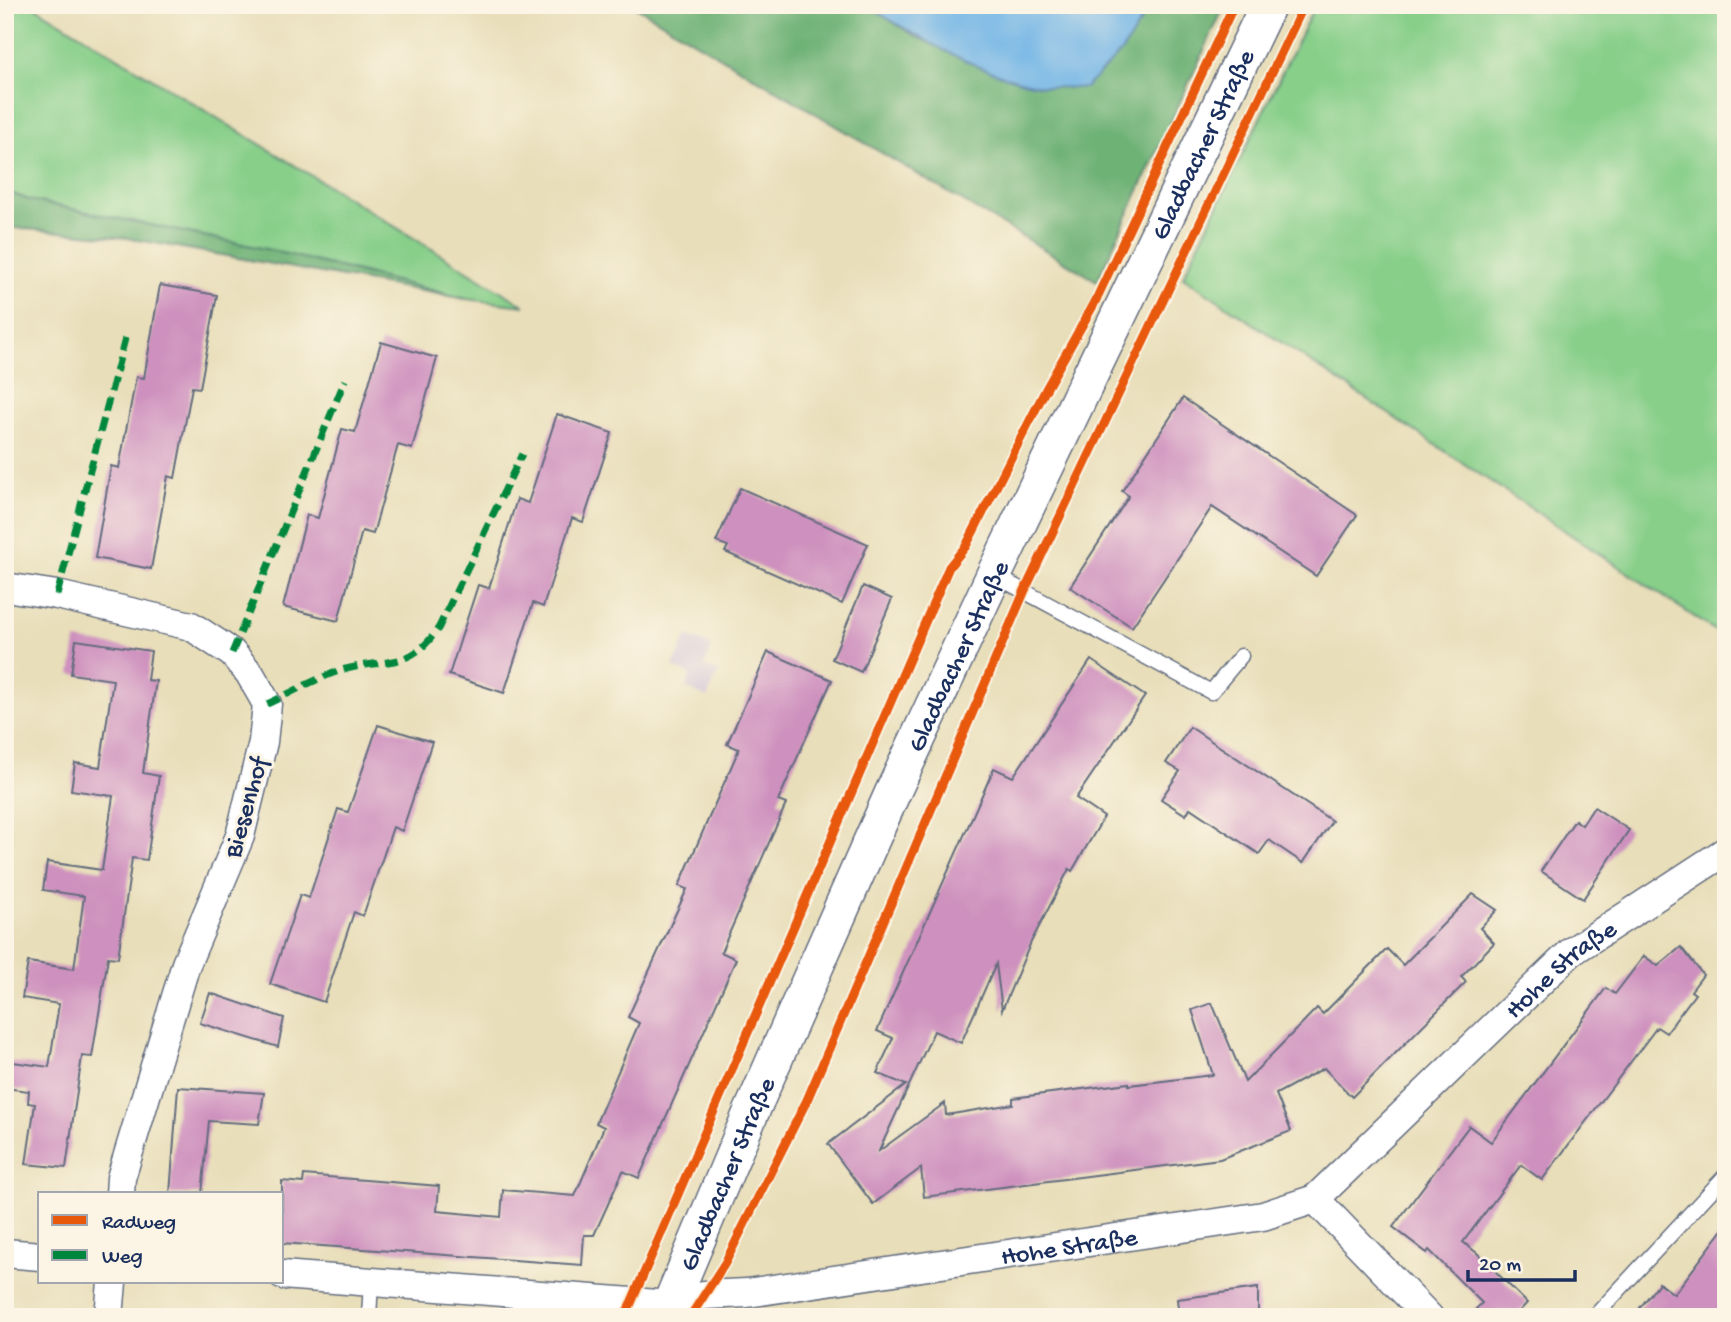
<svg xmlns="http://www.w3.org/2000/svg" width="1731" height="1322" viewBox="0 0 1731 1322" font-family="'Gochi Hand',sans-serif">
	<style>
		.industrial { fill: #ccbed3 }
		.green { fill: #88cf8a; stroke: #527f74; stroke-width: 2 }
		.forest { fill: #6eb276; stroke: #44706a; stroke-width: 2 }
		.water { fill: #70b4e6; stroke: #4672a2; stroke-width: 2 }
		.building { fill: #ce90be }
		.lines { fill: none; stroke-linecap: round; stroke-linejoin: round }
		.service-casing { stroke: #636c7e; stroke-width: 17 }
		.minor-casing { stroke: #636c7e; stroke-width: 31 }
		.tertiary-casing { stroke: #636c7e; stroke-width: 38 }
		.service { stroke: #fff; stroke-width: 14 }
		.minor { stroke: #fff; stroke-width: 28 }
		.tertiary { stroke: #fff; stroke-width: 35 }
		.quiet { stroke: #00873e; stroke-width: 7; stroke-dasharray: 14 7; stroke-linecap: butt }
		.cycleway-casing { stroke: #fcf5e5; stroke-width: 13 }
		.cycleway { stroke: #e8590c; stroke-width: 9 }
		.labels { text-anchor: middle; stroke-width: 6; stroke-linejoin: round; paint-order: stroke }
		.street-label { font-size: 26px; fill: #1b2f5e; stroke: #fcf5e5 }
	</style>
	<rect width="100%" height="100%" fill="#fcf5e5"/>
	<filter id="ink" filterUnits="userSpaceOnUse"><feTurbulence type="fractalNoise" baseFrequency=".0143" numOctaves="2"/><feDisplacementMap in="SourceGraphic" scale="14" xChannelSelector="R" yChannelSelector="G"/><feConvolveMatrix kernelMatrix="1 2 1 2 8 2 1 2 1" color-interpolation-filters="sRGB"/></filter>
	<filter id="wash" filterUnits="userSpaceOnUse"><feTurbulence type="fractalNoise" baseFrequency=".00686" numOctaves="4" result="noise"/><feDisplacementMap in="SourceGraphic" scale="28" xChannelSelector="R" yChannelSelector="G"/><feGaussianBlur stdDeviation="1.57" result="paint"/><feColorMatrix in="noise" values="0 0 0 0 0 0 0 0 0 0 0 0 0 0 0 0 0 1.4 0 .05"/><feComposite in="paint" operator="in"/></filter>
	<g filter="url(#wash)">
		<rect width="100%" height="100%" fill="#e8deb9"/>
		<path class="industrial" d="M687,636L712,646L704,667L718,672L707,698L686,688L690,674L673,667Z"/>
		<g class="green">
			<path d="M5,5H32L525,306L466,299L266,249L29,200L5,191Z"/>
			<path d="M1315,5H1726V638L1183,277Z"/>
		</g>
		<g class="forest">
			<path d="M633,5H866L917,37L988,69L1122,51L1151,5H1225L1097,281Z"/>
			<path d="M5,191L29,200L266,249L466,299L127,238L5,227Z"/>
		</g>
		<path class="water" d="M866,5H1151L1122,51L1085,88C1071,87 1056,88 1042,86C983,76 916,36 866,5Z"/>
		<g id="blocks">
			<g class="building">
				<path d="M160,285L217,295L200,388L192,387L175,478L168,476L151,569L95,558L111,466L119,468L136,377L144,378Z"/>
				<path d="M381,342L437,358L412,449L398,445L373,534L362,531L338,621L283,607L307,515L318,518L342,429L355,432Z"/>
				<path d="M1183,398L1357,515L1316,576L1212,507L1132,627L1070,587L1129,496L1122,491Z"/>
				<path d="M557,414L612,433L583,522L572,518L543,607L533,603L504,693L449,675L478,585L489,588L517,499L528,503Z"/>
				<path d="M740,488L868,544L842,604L725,552L728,546L716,542Z"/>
				<path d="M863,586L892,599L861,672L832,659Z"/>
				<path d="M76,640L151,651L147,680L156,681L143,773L159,776L147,860L132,858L118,958L108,957L92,1057L82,1056L66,1168L26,1164L35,1104L28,1103L29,1091L5,1088V1061L49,1067L59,1004L22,998L28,962L74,969L84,896L43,890L47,862L102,870L113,796L71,790L75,763L100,767L113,680L71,674Z"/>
				<path d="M768,652L832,680L778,801L786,804L721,952L736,959L639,1178L623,1171L594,1235H584L582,1265L282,1243V1181L303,1183L304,1175L439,1186L437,1211L501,1217L503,1190L575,1196L604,1127L596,1123L639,1023L628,1017L687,889L679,886L739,749L727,744Z"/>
				<path d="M1091,660L1145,696L1076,798L1104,817L1072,871L1069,869L1031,942L1002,1010L996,964L961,1043L934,1031L879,1151L945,1103L946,1115L1013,1104V1098L1129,1083V1085L1213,1075L1192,1010L1212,1003L1245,1082L1317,1008L1323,1014L1387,949L1403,965L1473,894L1497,910L1480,928L1494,943L1461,977L1466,982L1352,1097L1324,1068L1276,1094L1291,1131L1220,1159L924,1197L921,1168L873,1204L828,1144L906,1085L877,1073L893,1038L877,1031L994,768L1013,777Z"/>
				<path d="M378,725L432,742L402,831L393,827L363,916L354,912L324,1002L270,984L300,895L309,898L338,809L348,812Z"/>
				<path d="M1190,727L1332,821L1303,863L1269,840L1259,854L1190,808L1186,815L1161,799L1180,771L1166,763Z"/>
				<path d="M1594,807L1629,830L1583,899L1541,871L1575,820L1582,825Z"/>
				<path d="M1681,947L1703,975L1691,991L1695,994L1666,1033L1657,1027L1542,1180L1521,1165L1463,1242L1477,1253L1527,1303L1514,1317H1468L1482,1303L1429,1250L1427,1253L1393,1227L1469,1126L1491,1142L1606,988L1615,994L1644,956L1658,966Z"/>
				<path d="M210,993L284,1018L278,1047L200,1023Z"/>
				<path d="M178,1087L264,1093L259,1124L209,1121L202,1194H170Z"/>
				<path d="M1726,1226V1317H1633L1659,1283L1674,1294Z"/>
				<path d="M1258,1288V1317H1179L1177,1299Z"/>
			</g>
		</g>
	</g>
	<g filter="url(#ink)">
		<use href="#blocks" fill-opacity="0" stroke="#636c7e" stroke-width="2"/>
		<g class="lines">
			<defs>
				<g id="service">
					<path d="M994,575L1211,692L1241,656"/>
					<path d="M369,1317L371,1282"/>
					<path d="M1594,1317L1726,1175"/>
				</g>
				<g id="minor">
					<path d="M5,587L57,595L191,626L232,653L250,674L267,704L263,742L240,836L186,964L121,1178L120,1194"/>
					<path d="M1315,1199L1429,1317"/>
					<path d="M5,1253L40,1256"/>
					<path id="s1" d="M282,1275L670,1305L704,1295L747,1293L1263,1216L1315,1199L1571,952L1726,851"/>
					<path d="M109,1317L112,1282"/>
				</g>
				<g id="tertiary">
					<path id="s2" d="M665,1317L750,1115L892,794L994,575L1268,5"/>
				</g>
			</defs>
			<use href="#service" class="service-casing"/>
			<use href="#minor" class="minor-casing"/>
			<use href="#tertiary" class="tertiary-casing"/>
			<use href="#service" class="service"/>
			<use href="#minor" class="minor"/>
			<use href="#tertiary" class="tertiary"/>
			<g class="quiet">
				<path d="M57,595L126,335"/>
				<path d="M232,653L345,380"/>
				<path d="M267,704C291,693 320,676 346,669C389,658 411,670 439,627L522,454"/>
			</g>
			<defs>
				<g id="cycleway">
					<path d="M625,1317L949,567L966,546L1046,389L1094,304L1234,5"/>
					<path d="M690,1317L725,1263L807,1100L1025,590L1304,5"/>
				</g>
			</defs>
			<use href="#cycleway" class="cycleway-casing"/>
			<use href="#cycleway" class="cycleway"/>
		</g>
	</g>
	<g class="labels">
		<g class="street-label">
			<text dy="9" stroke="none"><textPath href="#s2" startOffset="1290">Gladbacher Straße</textPath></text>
			<text dy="9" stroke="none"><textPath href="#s2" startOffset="723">Gladbacher Straße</textPath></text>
			<text transform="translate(244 807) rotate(-74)" y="9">Biesenhof</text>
			<text dy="9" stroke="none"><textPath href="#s1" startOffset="1381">Hohe Straße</textPath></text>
			<text dy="9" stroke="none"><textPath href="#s2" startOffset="156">Gladbacher Straße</textPath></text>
			<text dy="9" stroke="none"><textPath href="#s1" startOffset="793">Hohe Straße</textPath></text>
		</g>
	</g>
	<rect width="1731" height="1322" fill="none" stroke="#fcf5e5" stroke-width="28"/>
	<rect x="38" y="1192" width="245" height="91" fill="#fcf5e5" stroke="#a2a6af" stroke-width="2"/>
	<rect x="52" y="1215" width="35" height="10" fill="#e8590c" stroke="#a2a6af" stroke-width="2"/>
	<text x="102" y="1228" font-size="21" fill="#1b2f5e">Radweg</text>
	<rect x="52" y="1250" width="35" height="10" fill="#00873e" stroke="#a2a6af" stroke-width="2"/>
	<text x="102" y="1262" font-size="21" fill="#1b2f5e">Weg</text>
	<path d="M1468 1270v10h107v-10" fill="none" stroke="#1b2f5e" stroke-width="3.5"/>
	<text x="1479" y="1270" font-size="21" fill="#1b2f5e" stroke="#fcf5e5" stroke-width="5" paint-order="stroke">20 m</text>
</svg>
